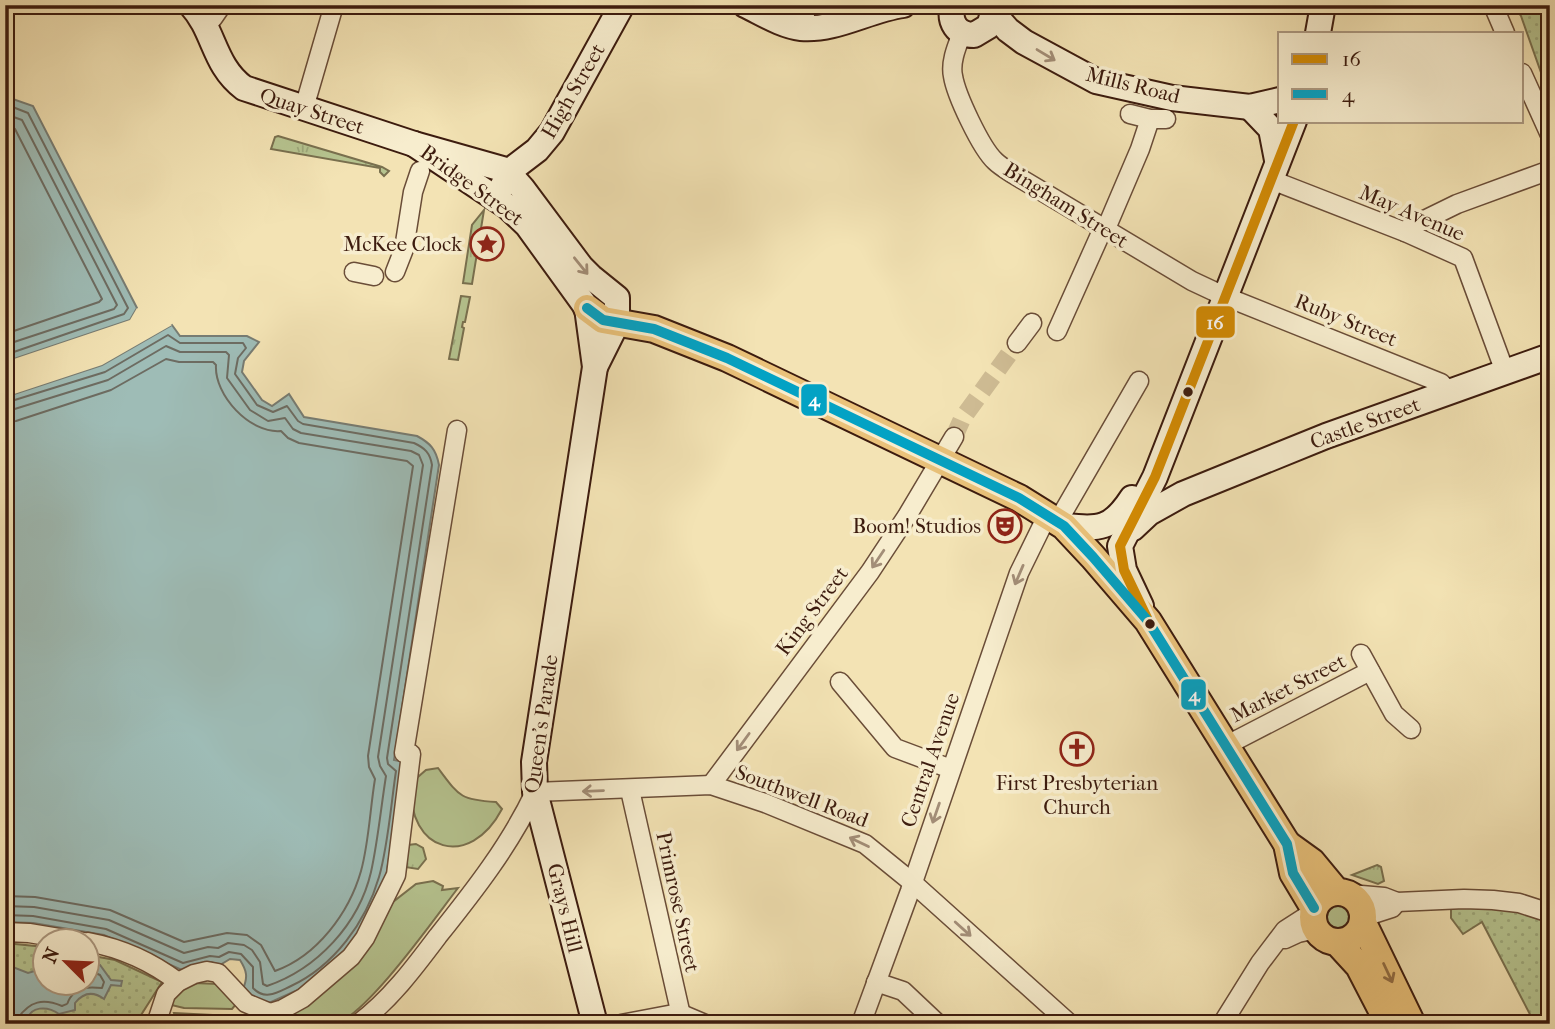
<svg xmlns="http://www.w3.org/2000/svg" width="1555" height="1029" viewBox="0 0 1555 1029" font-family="'IM FELL French Canon',serif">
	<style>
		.grass { fill: url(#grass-tufts); stroke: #79704f; stroke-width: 2 }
		.park { fill: url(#park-dots); stroke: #79704f; stroke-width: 2 }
		.garden { fill: #b6c490; stroke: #79704f; stroke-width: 2 }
		.water { fill: #9ebcb6; stroke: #777c73; stroke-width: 2 }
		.pier { fill: #f3e3b4 }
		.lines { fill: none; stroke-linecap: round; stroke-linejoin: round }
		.shore { stroke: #6d6c62; stroke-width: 2 }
		.street-tunnel { stroke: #cebb93; stroke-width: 18; stroke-dasharray: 18 9; stroke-linecap: butt }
		.street-casing { stroke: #6a4d38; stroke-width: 21 }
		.secondary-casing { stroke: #3c1b0e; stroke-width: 28 }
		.primary-casing { stroke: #3c1b0e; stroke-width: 30 }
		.street { stroke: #f7edce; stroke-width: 18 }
		.secondary { stroke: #f7edce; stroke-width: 24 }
		.primary { stroke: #eac27a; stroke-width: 26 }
		.bus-1-casing { stroke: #f7edce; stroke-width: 16 }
		.bus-2-casing { stroke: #f7edce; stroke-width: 16 }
		.bus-1 { stroke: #d28a03; stroke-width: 10 }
		.bus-2 { stroke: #03a2c4; stroke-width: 10 }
		.oneway { stroke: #a38e78 }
		.oneway2 { stroke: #936e44 }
		.bus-dot { fill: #3c1b0e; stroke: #f7edce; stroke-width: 2.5 }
		.labels { text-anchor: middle; stroke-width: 7; stroke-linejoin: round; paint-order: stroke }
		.street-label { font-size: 21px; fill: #3c1b0e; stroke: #f7edce }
		.poi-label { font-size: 21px; fill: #3c1b0e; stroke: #f7edce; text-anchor: end }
		.line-badge { stroke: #f7edce; stroke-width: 2.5 }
		.badge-label { font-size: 19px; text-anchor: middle; font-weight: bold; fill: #fff }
	</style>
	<defs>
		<pattern id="grass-tufts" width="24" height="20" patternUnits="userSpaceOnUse" patternTransform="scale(1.75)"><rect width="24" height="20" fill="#b6c490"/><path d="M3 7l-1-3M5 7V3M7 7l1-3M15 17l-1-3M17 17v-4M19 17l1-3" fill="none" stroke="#9da87b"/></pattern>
		<pattern id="park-dots" width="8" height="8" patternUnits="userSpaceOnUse" patternTransform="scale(1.75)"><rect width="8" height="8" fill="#b6c490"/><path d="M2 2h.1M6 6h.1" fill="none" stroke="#9da87b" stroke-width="1.8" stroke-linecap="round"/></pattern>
	</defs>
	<rect width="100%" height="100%" fill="#f3e3b4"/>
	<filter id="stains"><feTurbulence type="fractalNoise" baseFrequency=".00286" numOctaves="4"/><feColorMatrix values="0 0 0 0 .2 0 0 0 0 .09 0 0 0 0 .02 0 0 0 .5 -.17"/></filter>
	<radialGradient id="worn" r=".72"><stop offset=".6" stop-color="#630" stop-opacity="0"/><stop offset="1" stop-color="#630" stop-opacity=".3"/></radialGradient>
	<g class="grass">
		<path d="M278,136L382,167L389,171L384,176L380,172V168L271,149L275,137Z"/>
		<path d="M484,210L472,284L463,283L472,225Z"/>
		<path d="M461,296L470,297L465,322H463L462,327L464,328L458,360L449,359Z"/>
		<path d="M416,844L423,848L426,859L418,869L405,867L408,845Z"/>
		<path d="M1377,865L1381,867L1384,881L1378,884L1352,875Z"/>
		<circle cx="1339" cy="916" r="13"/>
	</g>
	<g class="park">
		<path d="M1513,5H1550V98L1521,16Z"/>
		<path d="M1451,907L1521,910L1550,920V1024H1535L1482,922L1463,934L1451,918Z"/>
		<path d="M5,943L45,947L46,984H88V955L115,960L162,982L141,1015L102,1024H5Z"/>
	</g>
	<g class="garden">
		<path d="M438,768C459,796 460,800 496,802L502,809C470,870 407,853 411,783L426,770Z"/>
		<path d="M433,881L443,886L442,890L458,888C437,915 365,1018 334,1024C319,1027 300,1024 284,1024L299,1007L359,961L393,902L416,884Z"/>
		<path d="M194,983L219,984L237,1003L232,1009L184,1008L167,1004L185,984Z"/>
		<path d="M174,1013L232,1016L249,1022L248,1024H178Z"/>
	</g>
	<g class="water">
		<path d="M7,97L33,106L137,308L130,320L5,362Z"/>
		<path d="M172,325L180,336H247L259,342L244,361L242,372L262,400L272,406L289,394L304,417L417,436C430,443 436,449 439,465L394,760L404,762L386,877L352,947L311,984L269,1003L254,1000L243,989C248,977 247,971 240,960L230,959L220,965L211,962L184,971L104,935L33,923L5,922V397L102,365Z"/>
		<path d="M88,963L100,965L111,980L122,981L121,986L111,985L104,999C93,991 83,993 75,1003V1010L59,1014C48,1006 29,1005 27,1022L11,1024L5,1018V964L28,973L45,968L46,984H88Z"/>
	</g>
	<g class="pier">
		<path d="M137,308L140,310L132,323L5,365V362L130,320Z"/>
		<path d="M168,323L172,325L102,365L5,397V393L101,362Z"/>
	</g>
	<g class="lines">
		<g class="shore">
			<path d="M5,104L28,113L128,308L124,314L5,355"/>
			<path d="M5,114L22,120L117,305L114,309L5,345"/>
			<path d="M5,125L15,129L102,299L99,302L5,334"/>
			<path d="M5,403L105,372L168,335L180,343H243L246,348L238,358L235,374L257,405L273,412L287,406L298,421L303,424L414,443C425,448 430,453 432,465L387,758L388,764L396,771C391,804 388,846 379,877C366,922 334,966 291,986C278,992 265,1001 253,988V967L241,954L229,952L219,957L210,956L183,963L106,929L33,916L5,915"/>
			<path d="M5,412L108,380L166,346L180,352H226L229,355L227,378L250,410L268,421L285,418L293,429L301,433L411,451L419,455L423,465L378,757L380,766L386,776C381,807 378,840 371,872C359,924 317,969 267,986L263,984L260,962L252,950L244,945L228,943L218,948L208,947L184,953L109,920L34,907L5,906"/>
			<path d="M5,422L16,421L111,390L166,359L179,362H213L216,365C214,395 250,434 281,431L288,438L299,443L407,461L413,466L368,756L369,767L375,779C370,809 369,842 361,871C349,913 317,956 275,971L261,945L247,935L227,933L184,942L110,910L35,897L5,896"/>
			<path d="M5,1013L18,1018C30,1001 43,998 62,1006C71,1002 65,1006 70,998C78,986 90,987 102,988L104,982L100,975L88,970"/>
		</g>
		<path class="street-tunnel" d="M954,437L962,419L1017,343"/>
		<defs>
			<g id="street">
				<path d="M1493,5L1505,33"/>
				<path d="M205,23L213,18L222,5"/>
				<path d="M802,28L807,5"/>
				<path d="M962,33C957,46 950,62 953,76C956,95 981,148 995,161C1000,166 1007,170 1013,174L1192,281L1224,296L1441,383L1449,392"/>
				<path d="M1522,73L1550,135"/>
				<path d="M304,108L334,5"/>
				<path d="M1130,114L1150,119H1166"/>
				<path d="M1269,179L1405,232L1463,258L1505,372"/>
				<path d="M1405,232L1410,227L1457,204L1550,170"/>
				<path d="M354,272L374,276"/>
				<path d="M395,272L404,249L413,192L420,171"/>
				<path d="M1057,331L1100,235L1108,224L1140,149L1150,119"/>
				<path d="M1017,343L1032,323"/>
				<path d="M1058,521L1139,381"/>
				<path d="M1361,654L1394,714L1411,729"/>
				<path d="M840,682L895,748L951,769"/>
				<path d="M1227,745L1370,671"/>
				<path d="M711,785L870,572L907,516L954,437"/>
				<path d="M630,790L683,1024"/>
				<path d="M1350,894L1384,897L1397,902L1464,899L1493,900L1519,903L1550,913"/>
				<path d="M1364,917L1392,908L1397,902"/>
				<path d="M5,932L29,933L83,942"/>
				<path d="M1285,939L1298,933L1316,929"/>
				<path d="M88,942C120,948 152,962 178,982"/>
				<path d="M876,982L903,991L938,1024"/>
				<path d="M158,1018L166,994L178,982L194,974L207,971L218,973L246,1003L270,1013L283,1009L303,998L351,957L365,938L396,875L411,754L404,753L457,430"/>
				<path d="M358,1024C390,1000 414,968 438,936C474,891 510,845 535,792L711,785L765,803L865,844L913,883L1070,1024"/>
				<path d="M621,1024L679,1013L705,1024"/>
				<path d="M861,1024L910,891L1019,573L1044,522L1052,517"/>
				<path d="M1222,1024L1260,963L1285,930L1313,912"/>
			</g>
			<g id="secondary">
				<path d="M191,5C215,31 213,65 244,88L414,144L506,170L522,188L581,267L591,277L617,298V323L595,367"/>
				<path d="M745,5C762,13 782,26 801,28C836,31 868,10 903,5"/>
				<path d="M953,5C948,22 957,35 974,35L989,26L993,13L991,5"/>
				<path d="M993,13L1008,30L1024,42L1096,81L1172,98L1250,107L1280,100"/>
				<path d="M1318,33L1323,5"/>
				<path d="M1250,107L1271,129L1277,160"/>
				<path d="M414,144L507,206L527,225L587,308L595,367L534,762L535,792L595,1024"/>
				<path d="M503,185L516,166L537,150L552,132L622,5"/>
				<path d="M1064,526C1100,529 1111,530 1132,498"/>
				<path d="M1133,528L1149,513L1183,494L1326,436L1550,356"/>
				<path d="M1141,606L1124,570L1120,546L1155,477L1294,121"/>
			</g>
			<g id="primary">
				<path d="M587,308L603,320L654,329L727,358L1019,498L1064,526L1093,557L1148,621L1287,844L1293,873L1314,908"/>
				<path d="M1287,844L1312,862L1336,891"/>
				<circle cx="1338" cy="917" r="25"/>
				<path d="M1363,923L1412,1024"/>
				<path d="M1337,942L1359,966L1389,1024"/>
			</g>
		</defs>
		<use href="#street" class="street-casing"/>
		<use href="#secondary" class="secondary-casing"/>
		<use href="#primary" class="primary-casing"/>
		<use href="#street" class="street"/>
		<use href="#secondary" class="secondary"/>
		<use href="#primary" class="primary"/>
		<defs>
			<path id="bus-1" d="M1147,618L1124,570L1120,546L1155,477L1294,121"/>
			<path id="bus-2" d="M587,308L603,320L654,329L727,358L1019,498L1064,526L1093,557L1148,621L1287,844L1293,873L1314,908"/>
		</defs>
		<use href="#bus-1" class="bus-1-casing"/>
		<use href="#bus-2" class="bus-2-casing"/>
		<use href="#bus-1" class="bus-1"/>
		<use href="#bus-2" class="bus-2"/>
	</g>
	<defs><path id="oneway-shaft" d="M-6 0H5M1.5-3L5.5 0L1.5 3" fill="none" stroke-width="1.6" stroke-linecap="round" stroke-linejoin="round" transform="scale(1.75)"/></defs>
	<g class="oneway">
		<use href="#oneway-shaft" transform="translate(1046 55) rotate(31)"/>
		<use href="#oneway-shaft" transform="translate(581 266) rotate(51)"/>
		<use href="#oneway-shaft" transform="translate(878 559) rotate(124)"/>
		<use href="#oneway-shaft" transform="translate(1019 575) rotate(113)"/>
		<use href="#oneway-shaft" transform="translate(743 742) rotate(126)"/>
		<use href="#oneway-shaft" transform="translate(593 791) rotate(178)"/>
		<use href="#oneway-shaft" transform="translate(936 813) rotate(109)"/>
		<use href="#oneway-shaft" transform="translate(859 842) rotate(-154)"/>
		<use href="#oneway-shaft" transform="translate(963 929) rotate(42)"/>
	</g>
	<use class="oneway2" href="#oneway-shaft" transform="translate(1388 973) rotate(65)"/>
	<defs>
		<symbol id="sight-ring" viewBox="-11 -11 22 22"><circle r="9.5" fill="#f7edce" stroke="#8f2418" stroke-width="1.5"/><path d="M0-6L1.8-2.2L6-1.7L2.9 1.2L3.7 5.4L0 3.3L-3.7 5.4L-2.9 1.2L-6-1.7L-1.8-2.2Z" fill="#8f2418"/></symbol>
		<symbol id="theatre-ring" viewBox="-11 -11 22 22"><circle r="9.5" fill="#f7edce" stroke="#8f2418" stroke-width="1.5"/><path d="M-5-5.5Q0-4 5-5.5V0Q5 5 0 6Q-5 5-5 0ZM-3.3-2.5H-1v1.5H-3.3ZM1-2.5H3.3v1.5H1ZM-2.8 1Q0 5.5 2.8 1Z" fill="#8f2418"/></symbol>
		<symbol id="church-ring" viewBox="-11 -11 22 22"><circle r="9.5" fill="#f7edce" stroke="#8f2418" stroke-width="1.5"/><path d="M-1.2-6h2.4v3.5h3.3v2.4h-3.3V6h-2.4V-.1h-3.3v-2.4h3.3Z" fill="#8f2418"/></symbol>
	</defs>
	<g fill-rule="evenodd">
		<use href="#sight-ring" x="468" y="225" width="38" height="38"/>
		<use href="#theatre-ring" x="986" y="507" width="38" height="38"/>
		<use href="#church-ring" x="1058" y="730" width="38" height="38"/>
	</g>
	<g class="bus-dot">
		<circle cx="1188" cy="392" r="6"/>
		<circle cx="1150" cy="624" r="6"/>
	</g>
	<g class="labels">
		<g class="street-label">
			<text transform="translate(1133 85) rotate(14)" y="7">Mills Road</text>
			<text transform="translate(573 91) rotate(-60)" y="7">High Street</text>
			<text transform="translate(312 111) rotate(18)" y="7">Quay Street</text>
			<text transform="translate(472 185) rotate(36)" y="7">Bridge Street</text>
			<text transform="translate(1066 205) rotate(32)" y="7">Bingham Street</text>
			<text transform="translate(1412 213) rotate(23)" y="7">May Avenue</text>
			<text transform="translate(1346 320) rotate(22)" y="7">Ruby Street</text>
			<text transform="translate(1365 423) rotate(-20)" y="7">Castle Street</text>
			<text transform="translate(812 611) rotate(-53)" y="7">King Street</text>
			<text transform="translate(1288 688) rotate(-27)" y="7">Market Street</text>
			<text transform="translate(541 724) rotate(-82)" y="7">Queen's Parade</text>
			<text transform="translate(930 760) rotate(-71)" y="7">Central Avenue</text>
			<text transform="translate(802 796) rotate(21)" y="7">Southwell Road</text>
			<text transform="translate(678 902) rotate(78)" y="7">Primrose Street</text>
			<text transform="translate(565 908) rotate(76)" y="7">Grays Hill</text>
		</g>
		<g class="poi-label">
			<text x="462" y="251">McKee Clock</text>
			<text x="981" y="533">Boom! Studios</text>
			<text x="1077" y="790" text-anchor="middle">First Presbyterian<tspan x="1077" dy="24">Church</tspan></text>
		</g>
	</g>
	<g class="line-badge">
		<rect x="1195" y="305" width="41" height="34" rx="7" fill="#d28a03"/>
		<rect x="800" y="383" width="28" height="34" rx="7" fill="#03a2c4"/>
		<rect x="1180" y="678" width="27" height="33" rx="7" fill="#03a2c4"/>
	</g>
	<g class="badge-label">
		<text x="1215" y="329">16</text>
		<text x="814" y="406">4</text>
		<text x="1194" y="701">4</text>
	</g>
	<rect width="1555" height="1029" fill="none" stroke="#f3e3b4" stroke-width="28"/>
	<rect x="7" y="7" width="1541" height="1015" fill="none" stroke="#3c1b0e" stroke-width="3.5"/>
	<rect x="14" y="14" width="1527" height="1001" fill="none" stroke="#3c1b0e" stroke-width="2"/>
	<rect x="1278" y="32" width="245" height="91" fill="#f7edce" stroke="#ac9981" stroke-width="2"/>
	<rect x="1292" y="54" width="35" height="10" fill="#d28a03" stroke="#ac9981" stroke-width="2"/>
	<text x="1342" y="66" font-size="21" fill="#3c1b0e">16</text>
	<rect x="1292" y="89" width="35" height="10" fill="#03a2c4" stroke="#ac9981" stroke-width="2"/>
	<text x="1342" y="102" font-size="21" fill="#3c1b0e">4</text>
	<g transform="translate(66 962) rotate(294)"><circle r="33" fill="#f7edce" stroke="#ac9981" stroke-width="2"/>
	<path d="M0-5L12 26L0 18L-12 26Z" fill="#8f2418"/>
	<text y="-10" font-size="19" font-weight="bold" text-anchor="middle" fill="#3c1b0e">N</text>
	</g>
	<rect width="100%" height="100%" filter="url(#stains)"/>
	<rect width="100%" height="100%" fill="url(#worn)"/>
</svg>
